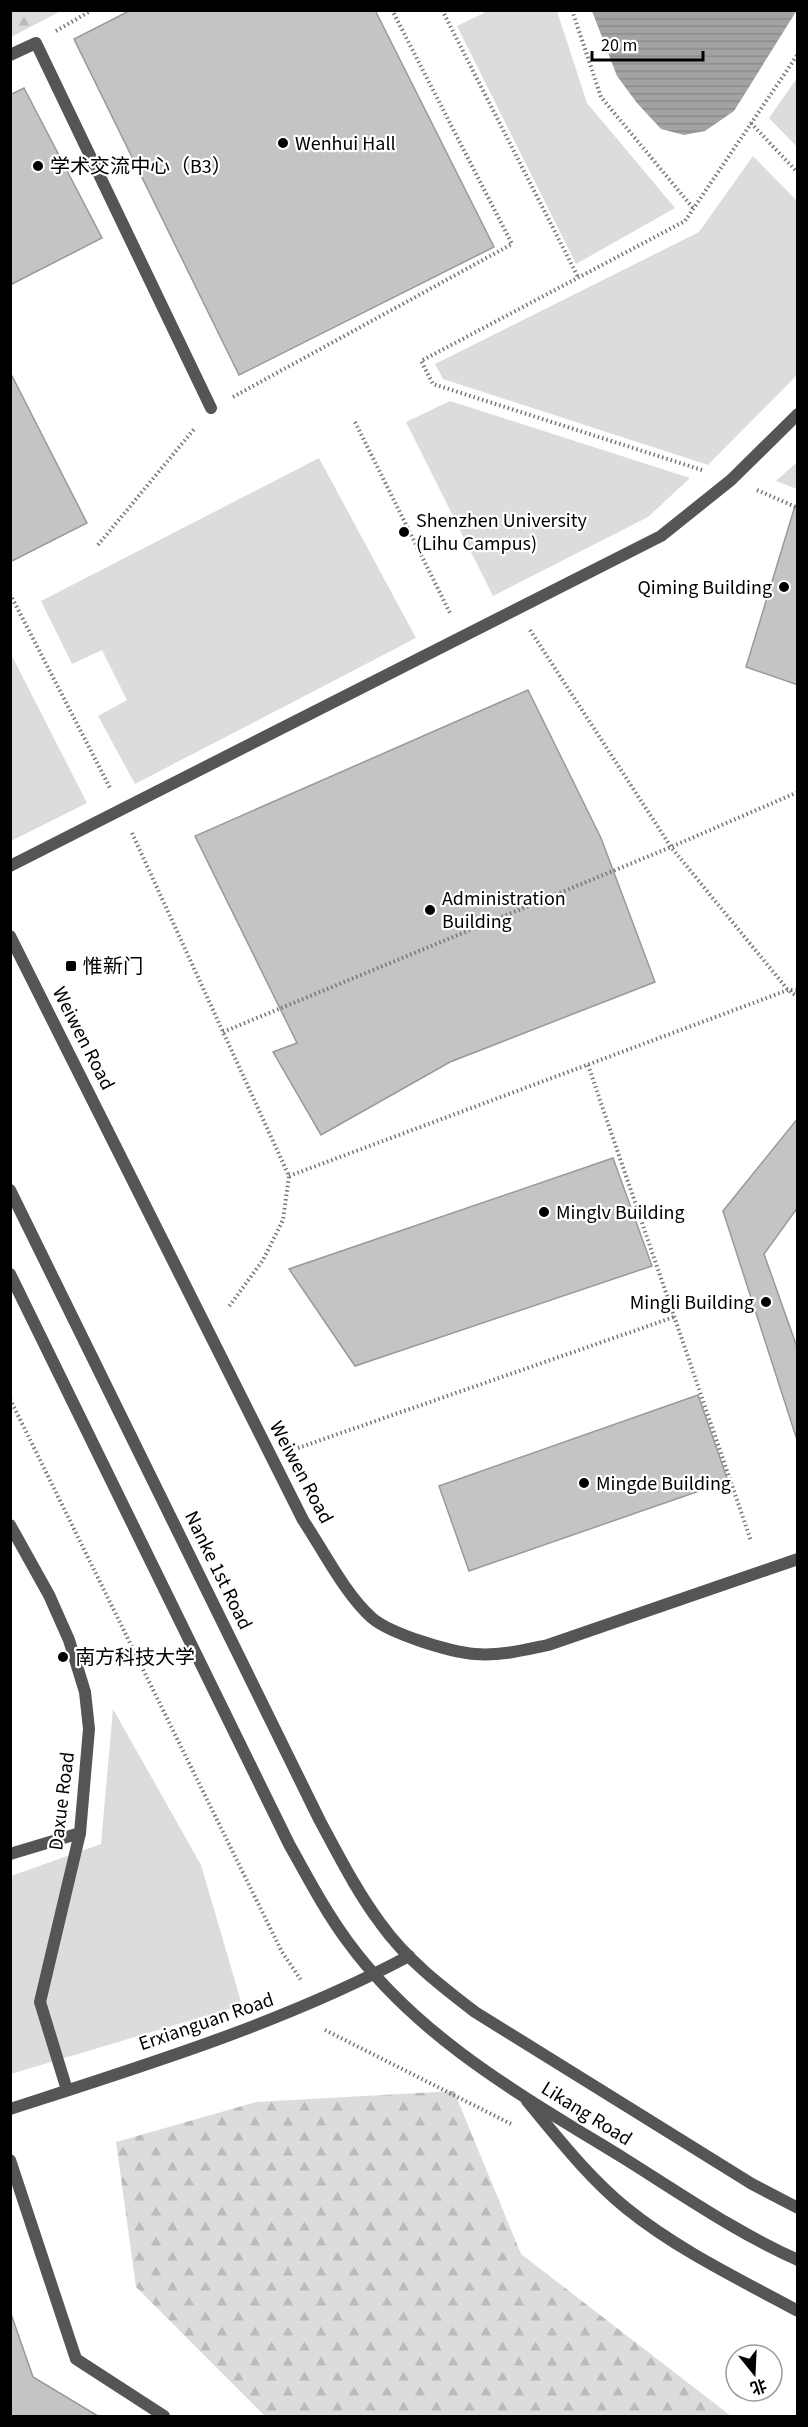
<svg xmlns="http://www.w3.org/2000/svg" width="808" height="2427" viewBox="0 0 808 2427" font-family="'Source Sans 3','Noto Sans SC',sans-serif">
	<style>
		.green { fill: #dcdcdc }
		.forest { fill: url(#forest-firs) }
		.water { fill: url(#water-rules) }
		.building { fill: #c4c4c4; stroke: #999; stroke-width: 1.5 }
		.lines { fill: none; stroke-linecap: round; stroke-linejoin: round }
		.path { stroke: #777; stroke-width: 4; stroke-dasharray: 1.5 3; stroke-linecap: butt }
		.service { stroke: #555; stroke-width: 12 }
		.minor { stroke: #555; stroke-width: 12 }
		.tertiary { stroke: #555; stroke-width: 12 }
		.poi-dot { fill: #000; stroke: #fff; stroke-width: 2 }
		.labels { text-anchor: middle; stroke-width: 4.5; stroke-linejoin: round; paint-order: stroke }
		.poi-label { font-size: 20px; fill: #000; stroke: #fff; text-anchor: start }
		.street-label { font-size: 20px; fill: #000; stroke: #fff }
	</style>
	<defs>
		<pattern id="forest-firs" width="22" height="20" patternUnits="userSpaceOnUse" patternTransform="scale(1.5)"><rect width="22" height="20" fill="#dcdcdc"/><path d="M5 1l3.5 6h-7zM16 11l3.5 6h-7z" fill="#bbb"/></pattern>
		<pattern id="water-rules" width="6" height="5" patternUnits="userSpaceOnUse" patternTransform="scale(1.5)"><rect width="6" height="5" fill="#a3a3a3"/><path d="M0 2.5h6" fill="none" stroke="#8b8b8b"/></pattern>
	</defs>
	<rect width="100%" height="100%" fill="#fff"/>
	<g class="green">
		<path d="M488,11H557L587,103L675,208L576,264L457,26Z"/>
		<path d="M797,78V147L769,118Z"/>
		<path d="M753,156L797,201V375L708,465L443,379L435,364L699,232Z"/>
		<path d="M450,401L690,478L648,517L493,596L406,422Z"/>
		<path d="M319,458L416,638L135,784L98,716L127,700L102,650L72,664L41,601Z"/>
		<path d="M797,462V489L776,481Z"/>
		<path d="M11,654L87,803L11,841H10Z"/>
		<path d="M113,1709L201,1865L242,2005L11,2074V1876L101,1844Z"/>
	</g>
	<g class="forest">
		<path d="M11,10H61V11L11,37Z"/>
		<path d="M454,2091L521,2254L731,2416H265L136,2287L116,2142L256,2102Z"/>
	</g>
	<path class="water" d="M797,10L734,111L705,131L684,135L661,129L637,103L617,76L592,11Z"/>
	<g class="building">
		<path d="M131,10H375L494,247L239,375L74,39Z"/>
		<path d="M24,88L102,238L10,285V95Z"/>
		<path d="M10,372L87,523L10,562Z"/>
		<path d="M795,506L798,508V685L746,667Z"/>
		<path d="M528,690L601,838L655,982L450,1062L321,1135L273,1052L297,1043L195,836Z"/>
		<path d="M798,1118V1207L764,1254L798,1350V1443L723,1211Z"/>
		<path d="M613,1158L652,1266L355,1366L289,1269Z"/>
		<path d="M698,1395L728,1481L469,1571L439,1486Z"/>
		<path d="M10,2311L33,2377L98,2416H10Z"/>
	</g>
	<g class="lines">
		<g class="path">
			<path d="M442,10L578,277"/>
			<path d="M572,10L601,97L693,208"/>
			<path d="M56,31L92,10"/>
			<path d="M751,123L798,173"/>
			<path d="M233,397L512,244L392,10"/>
			<path d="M355,422L451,615"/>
			<path d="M702,470L433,384L421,361L685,221L798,54"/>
			<path d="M757,490L798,508"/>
			<path d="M98,545L195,428"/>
			<path d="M10,594L110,788"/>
			<path d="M530,630L671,847L788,990L798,997"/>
			<path d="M132,833L289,1176L283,1220L263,1260L228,1308"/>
			<path d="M223,1032L671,847L798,792"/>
			<path d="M588,1065L751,1541"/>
			<path d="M289,1176L788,990H798"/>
			<path d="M10,1399L282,1952L301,1980"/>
			<path d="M298,1448L674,1317"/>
			<path d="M325,2030L511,2124"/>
		</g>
		<g class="service">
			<path d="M10,866L661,536L731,480L798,414"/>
			<path d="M10,1854L80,1833"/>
			<path d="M10,2160L76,2359L164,2416"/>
		</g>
		<g class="minor">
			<path d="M10,55L36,43L211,408"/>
			<path d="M10,936L303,1520C323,1550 345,1594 372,1618C391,1634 450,1652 475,1654C500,1656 524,1650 548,1645L798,1559"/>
			<path d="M10,1525L49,1595L69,1640L85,1692L89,1729L80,1833L40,2002L67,2090"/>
			<path d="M527,2101C558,2138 588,2177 626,2208C678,2250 739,2279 798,2311"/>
			<path d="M10,2109C146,2065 283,2023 409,1956"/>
		</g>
		<g class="tertiary">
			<path d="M10,1190L320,1821C339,1856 357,1892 381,1924C406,1959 441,1986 475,2012L752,2184L798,2208"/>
			<path d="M10,1274L289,1844C308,1878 325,1911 348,1942C419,2039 524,2097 625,2159C681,2194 737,2233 798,2260"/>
		</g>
	</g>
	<g class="poi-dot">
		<circle cx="283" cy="143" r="6"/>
		<circle cx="38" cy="166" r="6"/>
		<circle cx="404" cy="532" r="6"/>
		<circle cx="784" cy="587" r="6"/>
		<circle cx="430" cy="910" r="6"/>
		<rect x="65" y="960" width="12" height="12" rx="3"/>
		<circle cx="544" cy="1212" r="6"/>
		<circle cx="766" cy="1302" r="6"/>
		<circle cx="584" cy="1483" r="6"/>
		<circle cx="63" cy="1657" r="6"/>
	</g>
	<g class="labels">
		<g class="poi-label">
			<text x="295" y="150">Wenhui Hall</text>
			<text x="50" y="173">学术交流中心（B3）</text>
			<text x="416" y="527">Shenzhen University<tspan x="416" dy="23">(Lihu Campus)</tspan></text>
			<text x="772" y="594" text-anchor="end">Qiming Building</text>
			<text x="442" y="905">Administration<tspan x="442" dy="23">Building</tspan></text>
			<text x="83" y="973">惟新门</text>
			<text x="556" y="1219">Minglv Building</text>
			<text x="754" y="1309" text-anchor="end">Mingli Building</text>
			<text x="596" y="1490">Mingde Building</text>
			<text x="75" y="1664">南方科技大学</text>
		</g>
		<g class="street-label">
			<text transform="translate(84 1038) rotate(63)" y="7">Weiwen Road</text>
			<text transform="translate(302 1472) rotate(62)" y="7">Weiwen Road</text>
			<text transform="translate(219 1570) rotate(64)" y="7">Nanke 1st Road</text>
			<text transform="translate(61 1801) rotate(-83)" y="7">Daxue Road</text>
			<text transform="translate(206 2021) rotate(-19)" y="7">Erxianguan Road</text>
			<text transform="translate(587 2113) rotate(32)" y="7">Likang Road</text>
		</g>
	</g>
	<rect width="808" height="2427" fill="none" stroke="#000000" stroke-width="24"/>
	<g transform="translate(754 2373) rotate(162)"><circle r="28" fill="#ffffff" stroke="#999999" stroke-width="1.5"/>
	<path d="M0-4.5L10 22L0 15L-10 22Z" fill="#000000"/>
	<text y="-9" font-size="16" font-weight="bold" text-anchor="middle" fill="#000000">北</text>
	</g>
	<path d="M592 51v9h111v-9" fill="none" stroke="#000000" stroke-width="3"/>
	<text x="601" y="51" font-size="18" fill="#000000" stroke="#ffffff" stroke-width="4.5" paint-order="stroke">20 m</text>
</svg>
